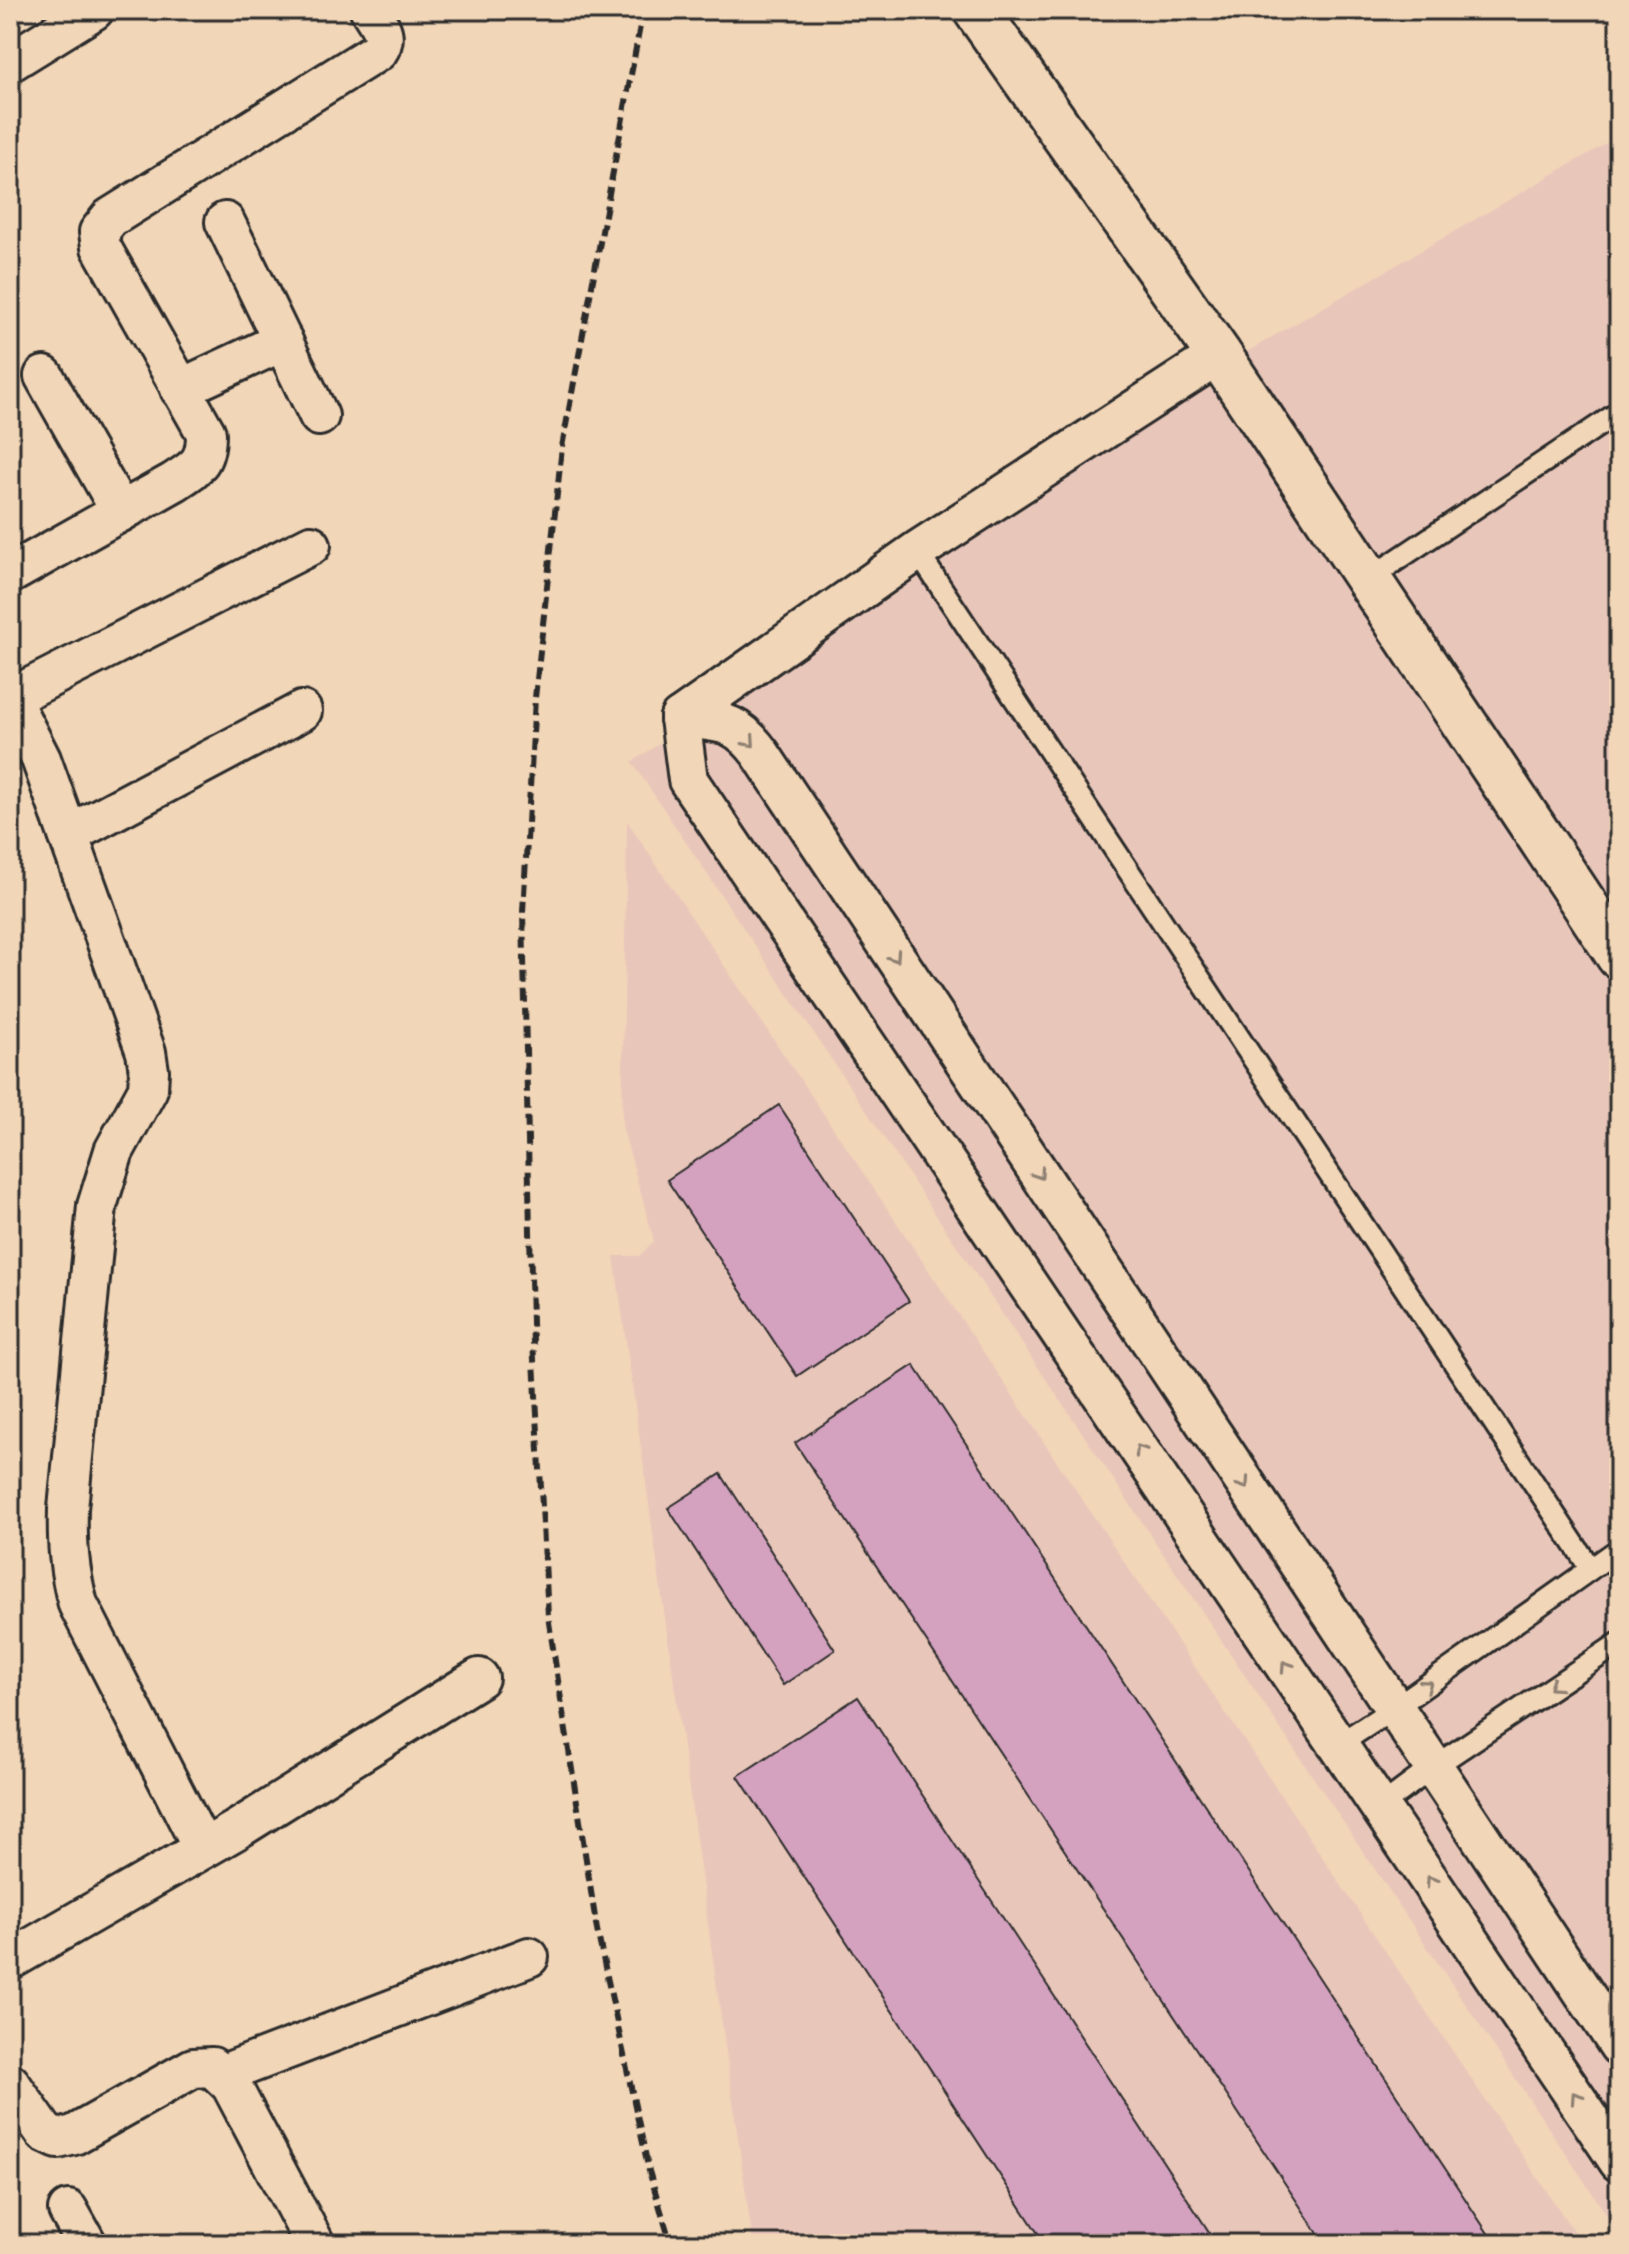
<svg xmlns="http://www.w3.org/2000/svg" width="1629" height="2254" viewBox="0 0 1629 2254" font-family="'Indie Flower',sans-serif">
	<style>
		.built { fill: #e9c6ba }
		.building { fill: #d4a2bf; stroke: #2b2b2b; stroke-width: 2 }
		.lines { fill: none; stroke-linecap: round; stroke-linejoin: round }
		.service-casing { stroke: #2b2b2b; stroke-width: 26 }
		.minor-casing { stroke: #2b2b2b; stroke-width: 44 }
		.tertiary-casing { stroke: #2b2b2b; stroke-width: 50 }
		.service { stroke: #f2d6b8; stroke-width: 20 }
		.minor { stroke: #f2d6b8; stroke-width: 38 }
		.tertiary { stroke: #f2d6b8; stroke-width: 44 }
		.rail { stroke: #2b2b2b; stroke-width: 6; stroke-dasharray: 12 6; stroke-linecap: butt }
		.oneway { stroke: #8e8072 }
	</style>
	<rect width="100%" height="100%" fill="#f2d6b8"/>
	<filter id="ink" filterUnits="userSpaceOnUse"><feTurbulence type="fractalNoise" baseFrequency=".0125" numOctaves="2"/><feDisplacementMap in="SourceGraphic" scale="16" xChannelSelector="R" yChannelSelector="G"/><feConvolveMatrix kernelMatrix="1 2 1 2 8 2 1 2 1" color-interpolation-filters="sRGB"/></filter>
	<g filter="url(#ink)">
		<g class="built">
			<path d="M1619,136V2233L632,762L1243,354Z"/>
			<path d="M627,821L1582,2244H753L614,1256H639L654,1241L622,1125Z"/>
		</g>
		<g class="building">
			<path d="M779,1105L909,1301L797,1376L667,1180Z"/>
			<path d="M914,1365L1495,2244H1325L795,1443Z"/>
			<path d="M721,1474L835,1650L783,1685L668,1508Z"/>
			<path d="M858,1697L1217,2244H1045L738,1776Z"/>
		</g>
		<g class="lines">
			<defs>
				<g id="service">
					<path d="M917,551L1590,1568"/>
					<path d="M1367,580L1619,412"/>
					<path d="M1339,1744L1393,1709L1619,1549"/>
					<path d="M1381,1806L1432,1768L1619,1643"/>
				</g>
				<g id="minor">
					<path d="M10,62L94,10"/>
					<path d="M225,222L319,416"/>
					<path d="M44,376L121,512"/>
					<path d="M180,389L283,341"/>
					<path d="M10,574L174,482C197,467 206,463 206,433L101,247L99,232L110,218L378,51C389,35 379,25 370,10"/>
					<path d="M10,698L41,759L146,1052L149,1071L148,1089L114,1151L97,1206L68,1509C67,1543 69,1571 78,1604L202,1847"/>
					<path d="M10,698L311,545"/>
					<path d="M680,718L688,780L1619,2162"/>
					<path d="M680,718C720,723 734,718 760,753L1619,2046"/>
					<path d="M680,718L917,551L1219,355"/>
					<path d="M68,835L302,711"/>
					<path d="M10,1960L236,1830L479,1678"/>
					<path d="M223,2074L529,1957"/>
					<path d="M10,2083L45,2133L58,2139L74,2135L193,2068L212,2067L231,2085L315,2244"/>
					<path d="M68,2210L87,2244"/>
				</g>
				<path id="tertiary" d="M976,10L1219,355L1619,956"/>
			</defs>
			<use href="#service" class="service-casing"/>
			<use href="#minor" class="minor-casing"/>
			<use href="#tertiary" class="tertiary-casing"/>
			<use href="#service" class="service"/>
			<use href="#minor" class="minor"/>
			<use href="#tertiary" class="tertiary"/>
			<path class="rail" d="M643,10L562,447L535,698L523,912L532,1323L548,1616L597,1930L649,2171L671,2244"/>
		</g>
		<defs><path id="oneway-chevron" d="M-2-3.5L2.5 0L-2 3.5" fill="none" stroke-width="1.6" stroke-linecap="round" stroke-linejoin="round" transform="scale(2)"/></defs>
		<g class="oneway">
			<use href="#oneway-chevron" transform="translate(750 742) rotate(49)"/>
			<use href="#oneway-chevron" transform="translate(895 957) rotate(56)"/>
			<use href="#oneway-chevron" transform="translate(1039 1174) rotate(56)"/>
			<use href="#oneway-chevron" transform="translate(1140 1450) rotate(-124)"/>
			<use href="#oneway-chevron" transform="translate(1244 1484) rotate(56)"/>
			<use href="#oneway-chevron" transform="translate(1286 1666) rotate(-124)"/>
			<use href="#oneway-chevron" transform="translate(1427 1685) rotate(-36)"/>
			<use href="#oneway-chevron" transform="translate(1554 1686) rotate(146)"/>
			<use href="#oneway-chevron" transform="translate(1431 1881) rotate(-124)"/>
			<use href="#oneway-chevron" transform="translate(1576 2097) rotate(-124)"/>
		</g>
	</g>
	<rect width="1629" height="2254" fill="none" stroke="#f2d6b8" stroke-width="40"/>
	<rect x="20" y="20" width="1589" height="2214" fill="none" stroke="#2b2b2b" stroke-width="3" filter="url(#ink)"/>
</svg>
